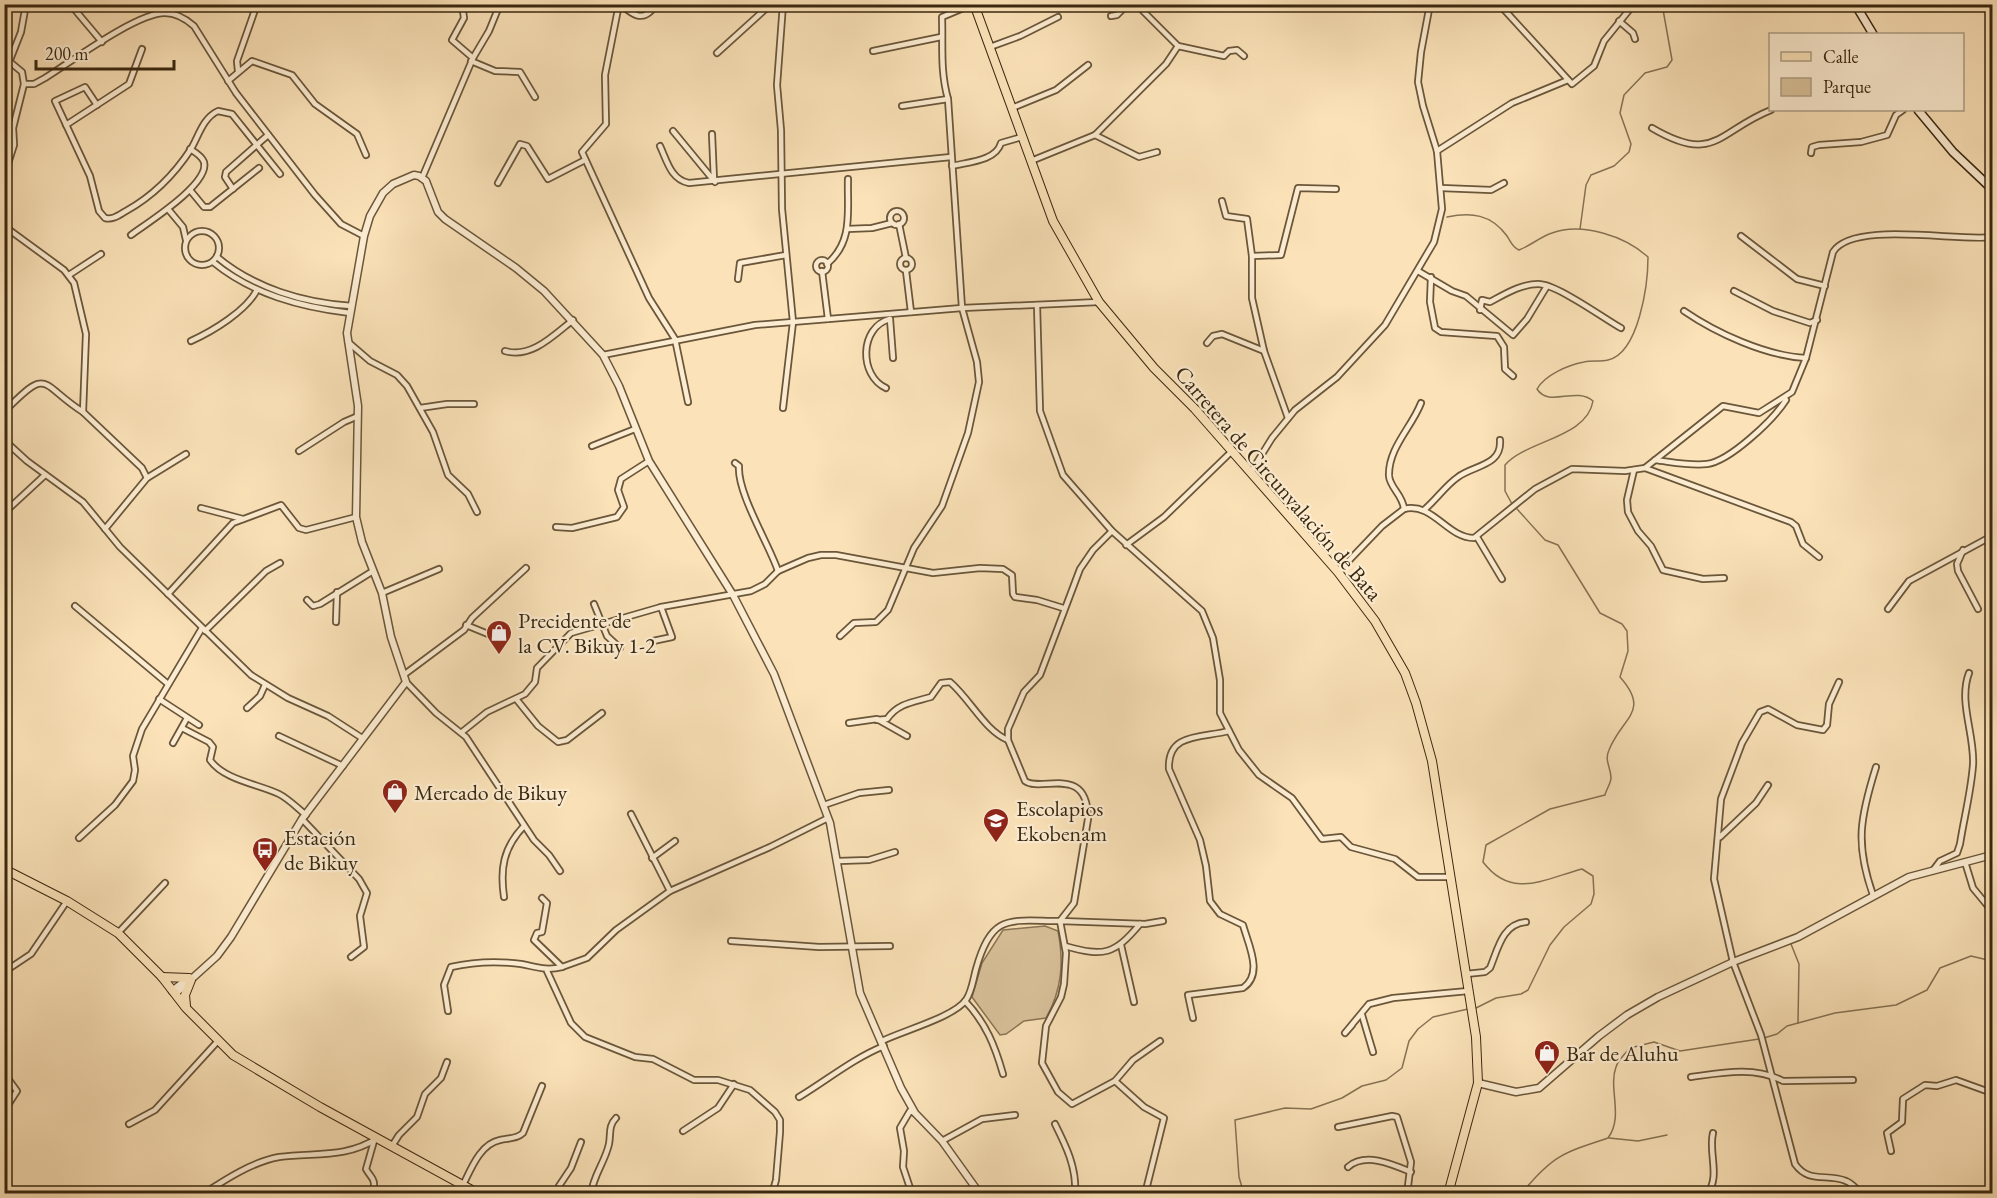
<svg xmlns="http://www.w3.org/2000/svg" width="1997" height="1198" viewBox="0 0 1997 1198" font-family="'EB Garamond',serif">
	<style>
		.green { fill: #dac29b; stroke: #8a7556; stroke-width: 1.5 }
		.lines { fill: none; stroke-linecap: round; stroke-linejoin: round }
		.stream { stroke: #867253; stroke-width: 1.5 }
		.minor-casing { stroke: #6a563a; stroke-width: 8 }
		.tertiary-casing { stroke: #6a563a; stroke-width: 9 }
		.secondary-casing { stroke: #3a2810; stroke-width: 10 }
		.primary-casing { stroke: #3a2810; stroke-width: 10 }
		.minor { stroke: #fcecd1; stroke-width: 4.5 }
		.tertiary { stroke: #fcecd1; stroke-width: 6 }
		.secondary { stroke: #fcecd1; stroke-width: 7 }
		.primary { stroke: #fbe2b8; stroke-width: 8 }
		.labels { text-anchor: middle; stroke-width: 4.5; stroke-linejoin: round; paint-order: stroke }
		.street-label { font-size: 22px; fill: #3a2810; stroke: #fcecd1 }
		.poi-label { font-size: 22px; fill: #3a2810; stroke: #fcecd1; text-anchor: start }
	</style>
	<rect width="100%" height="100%" fill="#fbe2b8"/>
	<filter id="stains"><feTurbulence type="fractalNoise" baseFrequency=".00333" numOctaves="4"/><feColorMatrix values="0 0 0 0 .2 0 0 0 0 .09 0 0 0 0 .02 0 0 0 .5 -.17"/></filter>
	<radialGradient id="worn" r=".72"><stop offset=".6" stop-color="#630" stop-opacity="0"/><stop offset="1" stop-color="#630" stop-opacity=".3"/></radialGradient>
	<path class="green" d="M1045,926L1058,931C1064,962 1062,990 1046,1018L1024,1021L1006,1034L1000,1035L972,997L982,963L1003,930Z"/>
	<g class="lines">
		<g class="stream">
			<path d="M1447,217C1471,212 1491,214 1507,236C1511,242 1512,247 1519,250C1530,246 1540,237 1552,233C1582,222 1625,236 1648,257C1648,284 1639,353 1608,360C1600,362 1592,360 1584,362C1568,365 1545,375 1537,389C1549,408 1576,386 1593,401C1587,438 1527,440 1505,465V491L1512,504"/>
			<path d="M1580,229L1586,185L1591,175L1614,166L1629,152L1631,144L1620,113L1624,95L1645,73L1667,67L1672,60L1662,4"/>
			<path d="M1791,944L1799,964L1798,1023"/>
			<path d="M1476,1008L1496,998L1521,994L1528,990L1550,945L1564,927L1591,904L1594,894L1593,876L1582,869C1544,879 1512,900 1483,862L1486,845L1550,809L1605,795C1606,790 1611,783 1611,778C1611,767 1604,761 1609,750C1622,717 1651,712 1620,677L1628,651L1627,631L1622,624L1600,613L1558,545L1545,540L1517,509"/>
			<path d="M1764,1038L1777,1034L1787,1026L1835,1013L1896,1005L1927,990L1940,968L1971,956L1992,961"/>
			<path d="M1609,1138L1638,1141L1667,1135"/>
			<path d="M1244,1194L1239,1177L1235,1120L1285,1108L1311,1109L1342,1098L1362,1086L1386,1080L1402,1068L1409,1041L1418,1029L1433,1017L1468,1009"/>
			<path d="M1521,1194C1552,1156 1562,1153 1608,1138C1624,1117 1608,1088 1616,1067C1618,1060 1625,1054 1630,1048L1654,1042L1680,1051L1759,1039"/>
		</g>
		<defs>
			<g id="minor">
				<path d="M70,4L102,42"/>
				<path d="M462,4L464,18L452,40L473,58"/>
				<path d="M619,4L605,75L606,124L582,152L649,298L675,339L688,402"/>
				<path d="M620,4C630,12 640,22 651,11"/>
				<path d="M783,4L777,85L781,130L782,209L793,322L783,408"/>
				<path d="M1136,4L1178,46L1224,56L1229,51L1237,50L1244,56"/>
				<path d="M1499,4L1572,84L1594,66L1604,41L1634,4"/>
				<path d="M1703,6L1705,4"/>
				<path d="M1111,16L1117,15L1128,4"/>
				<path d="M1619,21L1633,33L1635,39"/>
				<path d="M990,47L1020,36L1058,17"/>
				<path d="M873,51L941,37"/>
				<path d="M717,53L771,4"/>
				<path d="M4,57L22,72L24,84L13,128L14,145L4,176"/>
				<path d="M10,60L21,32L26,4"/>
				<path d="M471,61L495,71L520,72L535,97"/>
				<path d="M238,71L237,61L257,4"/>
				<path d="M228,81L252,61L292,75L315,104L357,134L366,155"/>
				<path d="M24,84H34L45,78C71,62 136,13 165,13C176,13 186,19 194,26L236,93L315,195L341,224L364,236"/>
				<path d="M97,105L85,87L55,101L90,176L99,211L105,218C113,220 119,215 126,211C153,196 174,175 191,149C199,135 203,118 218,111L232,114L280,174"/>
				<path d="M902,106L948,99"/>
				<path d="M1012,108L1056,90L1088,65"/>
				<path d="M66,125L129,84L142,49"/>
				<path d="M1652,128C1715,165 1718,131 1771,110"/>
				<path d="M673,131L715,182"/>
				<path d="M712,134L714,180"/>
				<path d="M1095,135L1139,157L1157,152"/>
				<path d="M660,146C667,161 671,180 689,183L951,157"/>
				<path d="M1437,151L1512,103L1568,80"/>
				<path d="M1811,153L1812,147L1819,145L1861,142L1887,135L1896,115L1903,110"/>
				<path d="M1031,161L1095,135L1166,64L1178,46"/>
				<path d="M952,166C968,162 996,161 1001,143L1022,137"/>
				<path d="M422,178L473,58L489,31L500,4"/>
				<path d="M498,183L520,144L527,146L548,179L585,160"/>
				<path d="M1441,188L1491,190L1504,183"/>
				<path d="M233,189L225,177L226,172L268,135"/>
				<path d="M190,190L204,207H210L259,168"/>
				<path d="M1222,201L1226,216L1247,219L1252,256V298L1264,351L1288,418"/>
				<path d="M168,209L183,227L186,240"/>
				<circle cx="897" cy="218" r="7"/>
				<path d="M899,224L906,258"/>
				<path d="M4,226L64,270L74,283L86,334L83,412L142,468L147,478"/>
				<path d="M847,229L872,228L892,223"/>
				<circle cx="202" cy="248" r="17"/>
				<path d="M131,235C147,223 210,184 204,162C202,156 195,152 190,149"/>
				<path d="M1741,236L1797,279L1825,286"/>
				<path d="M1252,256L1281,255L1298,188L1336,189"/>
				<path d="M217,257C254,288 303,303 352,306"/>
				<circle cx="906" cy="264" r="6"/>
				<circle cx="822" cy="266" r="6"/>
				<path d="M213,262C252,294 300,307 350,313"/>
				<path d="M827,264C854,241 847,211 848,179"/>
				<path d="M822,271L828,319"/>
				<path d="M906,271L911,312"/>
				<path d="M1418,271L1452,291L1466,296L1513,335L1527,319L1547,286"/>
				<path d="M69,275L101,254"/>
				<path d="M1431,277L1430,302L1435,328L1441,332L1497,336L1504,347L1505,369L1513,376"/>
				<path d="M738,279L740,263L786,255"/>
				<path d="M1734,291L1773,311L1810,323L1817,320"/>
				<path d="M1037,305L1040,411L1063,475L1112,531L1202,611L1213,638L1220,680V713L1239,750L1259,775L1292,798L1322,839L1341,837L1351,847L1395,859L1418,877H1451"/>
				<path d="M1480,310L1482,300L1490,302C1505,294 1521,284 1538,284C1557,284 1603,318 1621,328"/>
				<path d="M1684,311C1716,333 1766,356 1806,358"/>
				<path d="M890,319L893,358"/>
				<path d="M191,341C213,331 246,311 257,290"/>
				<path d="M348,342L370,361L397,375L407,386L433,432L448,475L468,494L477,512"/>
				<path d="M1207,343L1213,336L1222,334L1264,351"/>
				<path d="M505,351C531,359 554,335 573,320"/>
				<path d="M603,355L755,325L962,308L1099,302"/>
				<path d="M886,388C859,376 859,327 890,319"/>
				<path d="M420,408L447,404H474"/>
				<path d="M4,412C50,365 39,384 83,412"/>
				<path d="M4,440L27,461L83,502L120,547L251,675L288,698L328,716L362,738"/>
				<path d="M592,446L635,429"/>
				<path d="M299,451L344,422L358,416"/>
				<path d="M4,453L12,449"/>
				<path d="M1655,460C1672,462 1690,466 1707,464C1730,461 1773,420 1786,400"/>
				<path d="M735,463L739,466C737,493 769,544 778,571"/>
				<path d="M1645,468L1791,522L1796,526L1803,544L1819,557"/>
				<path d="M1634,470L1627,500L1628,512L1638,531L1651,546L1663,570L1703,579L1724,578"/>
				<path d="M1251,472L1272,438L1295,410L1337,377L1385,325L1434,242L1442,209L1437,151L1423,106L1418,82L1421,52L1430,4"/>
				<path d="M201,508L243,519"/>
				<path d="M1404,509C1403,495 1390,488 1389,476C1388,448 1412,427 1421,403"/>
				<path d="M1424,510C1437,499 1445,486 1458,477C1474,465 1502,466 1500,440"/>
				<path d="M4,513L45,475"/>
				<path d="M556,527L572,528L617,517L624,507L618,490L621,479L649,461"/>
				<path d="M105,529L147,478L186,454"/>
				<path d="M1477,537L1502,579"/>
				<path d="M1126,545L1164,517L1231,452"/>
				<path d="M1963,550L1957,564L1958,571L1978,609"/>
				<path d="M1338,572L1382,526L1404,509C1433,502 1447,538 1474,538L1535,489L1572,469L1625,471L1645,468L1723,406L1759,413L1792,392L1806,358L1833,252C1853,220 1959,242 1992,237"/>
				<path d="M382,593L439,569"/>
				<path d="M168,594L233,523L281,505L299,528L306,530L356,517"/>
				<path d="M307,600L313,606L320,604L373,571"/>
				<path d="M594,604L607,636L620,648"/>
				<path d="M75,606L168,684"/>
				<path d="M1888,609L1909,581L1992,536"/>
				<path d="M336,622L337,592"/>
				<path d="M466,625L488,634L506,628"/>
				<path d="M205,631L266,571L280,563"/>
				<path d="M840,636L854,623L876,622L888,610L914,548L942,506L968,433L979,382L977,362L962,308L948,99C940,71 943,46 942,17L973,4"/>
				<path d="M653,641L672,637L661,607"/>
				<path d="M405,674L464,630L472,618L526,568"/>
				<path d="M406,682L436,713L466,737L534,840L549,855L560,871"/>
				<path d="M1839,682L1829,704L1827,725L1823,730L1797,725L1768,709L1760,712L1742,743L1721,799L1714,879L1733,962L1761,1035L1795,1164C1809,1184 1827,1173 1846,1181C1852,1183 1856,1189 1861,1193"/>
				<path d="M159,699L199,725"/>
				<path d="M517,700L538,726L558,742L567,740L602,713"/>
				<path d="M247,708L260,696L265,685"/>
				<path d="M877,720L887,719C898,703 914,702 931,697L941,683L950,682C970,699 985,731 1008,740"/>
				<path d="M849,723L877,719L907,736"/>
				<path d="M182,728L209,742L213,747L210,760C224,780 258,784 279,794C289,799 297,808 306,815"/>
				<path d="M462,732L487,712L525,694L535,682L537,668L571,633L661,607L751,591L765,584L778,571L808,558L821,555H836L933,573L980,568L1003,569L1012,575L1013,594L1015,597L1037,600L1063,608"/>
				<path d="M279,736L343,766"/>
				<path d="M173,743L187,718"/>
				<path d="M824,805L859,793L889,790"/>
				<path d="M631,814L670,891"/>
				<path d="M302,819L359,879L367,893L360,916L364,947L351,957"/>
				<path d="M1720,837L1756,803L1768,785"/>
				<path d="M79,838L115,805L133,781L135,770L133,756L142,729L202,628"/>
				<path d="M652,858L675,841"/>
				<path d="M838,861L869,860L895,852"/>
				<path d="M1965,862L1973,888L1992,911"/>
				<path d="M1934,869L1940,861L1957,853L1960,844C1964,818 1971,792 1973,765C1975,735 1958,702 1969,673"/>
				<path d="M1873,895C1855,844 1860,818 1876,767"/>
				<path d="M504,897C500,869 503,848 524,826"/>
				<path d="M542,898L547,903L542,932L537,933L534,940L562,967L587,958L616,930L670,891L770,847L828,818"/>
				<path d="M118,933L165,883"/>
				<path d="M731,941L819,947L890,946"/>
				<path d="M1121,945L1134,1002"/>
				<path d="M1065,946C1104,957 1114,955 1140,924"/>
				<path d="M547,971L571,1023L585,1037L635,1057L653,1059L694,1080H718L750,1090L775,1112L780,1120V1132L776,1180L772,1194"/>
				<path d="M4,972L31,954L67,901"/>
				<path d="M1466,974L1485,972L1490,968C1498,949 1502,924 1526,922"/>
				<path d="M965,1001C986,1023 995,1046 1003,1074"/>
				<path d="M448,1011L444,985L451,967C473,962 498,961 521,964C537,967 546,971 562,967"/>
				<path d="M1362,1015L1373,1052"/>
				<path d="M1193,1018L1188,995L1243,988C1264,974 1248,944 1243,925L1220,914L1210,901L1206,866L1200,840L1169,769C1167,732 1203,738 1229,731"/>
				<path d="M1352,1025L1345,1033L1369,1004L1393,998L1468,991"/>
				<path d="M882,1041C902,1031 954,1017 966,1000C972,991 973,980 976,969C992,912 1010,921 1060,921L1074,903L1088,819C1088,763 1041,793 1025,781L1008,740V729L1024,692L1040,675L1080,569L1093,550L1112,531"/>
				<path d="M1160,1041L1133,1060L1115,1081L1072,1104L1058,1092L1042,1063L1046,1026L1061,997L1064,984L1066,953L1060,921L1145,924L1163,921"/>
				<path d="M4,1073L17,1091L4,1111"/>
				<path d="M1691,1077C1721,1073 1754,1066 1783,1081L1853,1080"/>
				<path d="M1115,1081L1144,1107L1164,1118L1145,1194"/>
				<path d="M799,1097C827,1080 854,1058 884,1046"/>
				<path d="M1992,1108V1123"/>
				<path d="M129,1124L155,1110L217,1042"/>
				<path d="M1055,1124C1066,1146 1077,1168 1075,1194"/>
				<path d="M1338,1127L1392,1116L1397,1117L1411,1162L1407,1194"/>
				<path d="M683,1131L718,1108L734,1084"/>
				<path d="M942,1141L982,1119L1015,1115"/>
				<path d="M392,1146L399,1135L417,1117L425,1094L441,1078L447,1062"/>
				<path d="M1891,1151L1887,1133L1902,1122L1903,1099L1925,1085L1937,1086L1956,1080L1992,1093"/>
				<path d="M1348,1167C1365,1152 1392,1164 1411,1172"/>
				<path d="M463,1185C471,1169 480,1144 500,1140C508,1138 517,1139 523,1133L542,1086"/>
				<path d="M203,1194C226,1179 252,1162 279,1157C316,1152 344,1159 378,1138"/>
				<path d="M373,1194C376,1177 372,1180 366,1169L374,1141"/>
				<path d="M564,1194L559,1186L571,1168L581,1142"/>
				<path d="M591,1194C593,1176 605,1162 609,1144C611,1134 608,1126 616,1118"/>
				<path d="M912,1194L903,1167L904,1151L900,1128L910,1111L915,1113"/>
				<path d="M1707,1194C1721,1177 1708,1152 1713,1133"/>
			</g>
			<g id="tertiary">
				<path d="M172,991L189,978"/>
				<path d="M175,994L217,956L231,937L302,819L406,682L391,637L382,593L362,542L356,517L358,406L347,333L364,236L370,216L383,193L393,184L414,175L419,176L426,181L438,212L445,219L516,268L544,291L603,355L619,386L649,461L733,595L774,674L830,823L860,993L901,1088L915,1113L942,1141L980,1194"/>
				<path d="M1478,1083L1516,1092L1539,1088L1599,1036L1627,1015L1658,997L1733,962L1798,937L1909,877L1992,855"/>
			</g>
			<g id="secondary">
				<path d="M1855,4L1873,34"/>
				<path d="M1918,110L1953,152L1992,189"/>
			</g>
			<g id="primary">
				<path d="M974,4L1053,221L1099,302L1154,368L1195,409L1338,572L1375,621L1405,673L1416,703L1432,761L1476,1037L1478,1083L1448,1194"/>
				<path d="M4,869L67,901L118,933L162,977L186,1008L233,1055L320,1107L479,1194"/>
				<path d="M162,977L189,978"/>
				<path d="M186,1006L185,995L191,980"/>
			</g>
		</defs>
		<use href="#minor" class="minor-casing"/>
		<use href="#tertiary" class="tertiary-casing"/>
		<use href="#secondary" class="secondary-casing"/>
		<use href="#primary" class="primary-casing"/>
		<use href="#minor" class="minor"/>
		<use href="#tertiary" class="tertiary"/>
		<use href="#secondary" class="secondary"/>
		<use href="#primary" class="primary"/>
	</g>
	<defs>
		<symbol id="shop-pin" viewBox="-11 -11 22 30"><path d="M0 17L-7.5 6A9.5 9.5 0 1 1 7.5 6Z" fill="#8f2418" stroke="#fcecd1"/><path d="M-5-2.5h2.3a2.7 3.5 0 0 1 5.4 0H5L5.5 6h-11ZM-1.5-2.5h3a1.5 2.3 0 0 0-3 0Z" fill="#fff"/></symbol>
		<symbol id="school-pin" viewBox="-11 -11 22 30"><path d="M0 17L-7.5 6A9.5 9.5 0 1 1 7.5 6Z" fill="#8f2418" stroke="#fcecd1"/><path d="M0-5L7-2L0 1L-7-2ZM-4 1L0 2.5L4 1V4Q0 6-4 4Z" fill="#fff"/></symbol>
		<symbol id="bus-pin" viewBox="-11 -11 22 30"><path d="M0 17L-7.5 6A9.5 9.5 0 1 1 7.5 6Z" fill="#8f2418" stroke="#fcecd1"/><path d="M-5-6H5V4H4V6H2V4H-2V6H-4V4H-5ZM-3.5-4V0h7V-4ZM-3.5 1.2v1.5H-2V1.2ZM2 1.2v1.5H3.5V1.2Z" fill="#fff"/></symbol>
	</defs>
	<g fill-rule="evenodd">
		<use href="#shop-pin" x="484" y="618" width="30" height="40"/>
		<use href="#shop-pin" x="380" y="777" width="30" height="40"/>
		<use href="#school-pin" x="981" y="806" width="30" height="40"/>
		<use href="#bus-pin" x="250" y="835" width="30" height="40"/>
		<use href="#shop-pin" x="1532" y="1038" width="30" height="40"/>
	</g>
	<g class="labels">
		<g class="street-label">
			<text transform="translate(1279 483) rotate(49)" y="8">Carretera de Circunvalación de Bata</text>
		</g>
		<g class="poi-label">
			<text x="518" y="628">Precidente de<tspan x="518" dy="25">la CV. Bikuy 1-2</tspan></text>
			<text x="414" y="800">Mercado de Bikuy</text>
			<text x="1016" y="816">Escolapios<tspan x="1016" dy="25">Ekobenam</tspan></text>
			<text x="284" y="845">Estación<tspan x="284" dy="25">de Bikuy</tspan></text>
			<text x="1566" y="1061">Bar de Aluhu</text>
		</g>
	</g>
	<rect width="1997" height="1198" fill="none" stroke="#fbe2b8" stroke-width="24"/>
	<rect x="6" y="6" width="1985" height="1186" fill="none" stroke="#3a2810" stroke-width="3"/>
	<rect x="12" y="12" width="1973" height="1174" fill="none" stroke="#3a2810" stroke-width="1.5"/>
	<rect x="1769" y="33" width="195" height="78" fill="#fcecd1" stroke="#ae9e84" stroke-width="1.5"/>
	<rect x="1781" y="52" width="30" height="9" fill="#fbe2b8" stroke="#ae9e84" stroke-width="1.5"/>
	<text x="1823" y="63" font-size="18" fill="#3a2810">Calle</text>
	<rect x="1781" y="78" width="30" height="18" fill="#dac29b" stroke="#ae9e84" stroke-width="1.5"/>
	<text x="1823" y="93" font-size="18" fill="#3a2810">Parque</text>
	<path d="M36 60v9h138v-9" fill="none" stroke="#3a2810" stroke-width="3"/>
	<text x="45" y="60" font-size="18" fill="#3a2810" stroke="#fcecd1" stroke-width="4.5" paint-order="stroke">200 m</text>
	<rect width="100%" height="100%" filter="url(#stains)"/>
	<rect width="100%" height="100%" fill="url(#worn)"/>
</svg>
